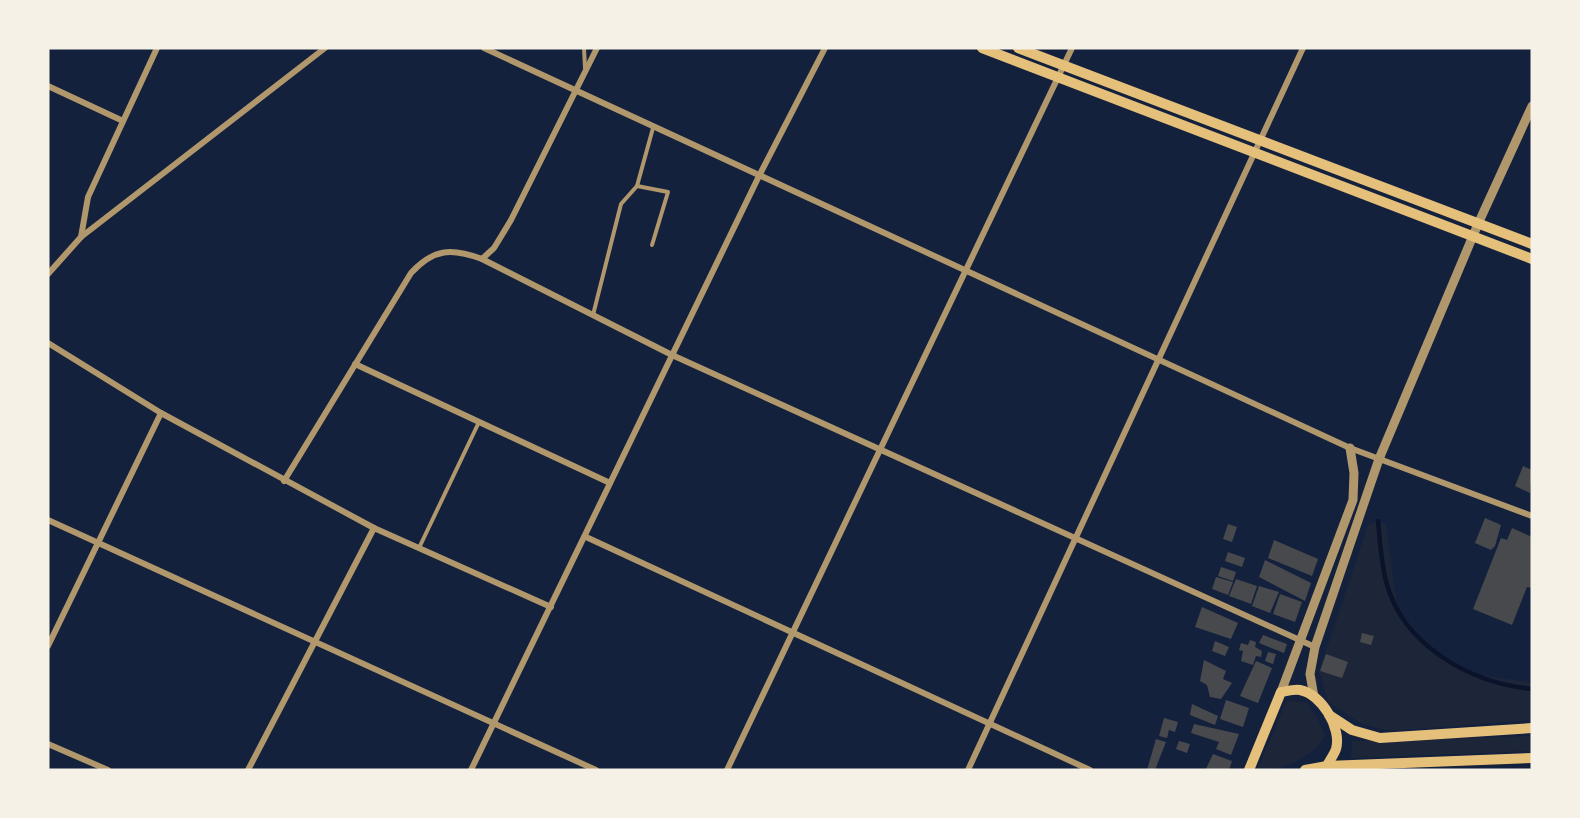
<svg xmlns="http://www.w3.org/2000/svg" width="1580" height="818" viewBox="0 0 1580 818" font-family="Overpass,sans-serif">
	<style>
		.green { fill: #1d2539 }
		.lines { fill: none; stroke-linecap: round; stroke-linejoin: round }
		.stream { stroke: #0b132b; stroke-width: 4.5 }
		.building { fill: #48494c }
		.service { stroke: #b1986c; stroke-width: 4 }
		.minor { stroke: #b1986c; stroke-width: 6 }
		.tertiary { stroke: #b1986c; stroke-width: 9 }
		.primary { stroke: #e5c07b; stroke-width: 10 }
	</style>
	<rect width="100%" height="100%" fill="#14213d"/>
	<g class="green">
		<path d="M1378,521L1386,524L1397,607L1432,651L1474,674L1532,683V720L1389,731L1362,724L1328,702L1319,671L1368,525Z"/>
		<path d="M1287,700L1307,703L1318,719L1325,737C1309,759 1284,770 1257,770Z"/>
		<path d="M1532,736V751L1351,758L1352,741Z"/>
	</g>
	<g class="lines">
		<path class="stream" d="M1378,521C1380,541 1381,562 1386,581C1402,645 1470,683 1532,689"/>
	</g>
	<g class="building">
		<path d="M1523,466L1532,470L1530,493L1515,486Z"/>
		<path d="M1485,518L1501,525L1495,546L1491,550L1475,543Z"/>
		<path d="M1228,524L1237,527L1232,542L1223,539Z"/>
		<path d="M1512,528L1532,537V588L1527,587L1512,625L1473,609L1501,538L1507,540Z"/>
		<path d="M1274,540L1318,559L1312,576L1268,558Z"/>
		<path d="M1228,552L1245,558L1242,567L1225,561Z"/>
		<path d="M1265,560L1311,583L1305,601L1259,577Z"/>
		<path d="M1221,567L1236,572L1233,581L1218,576Z"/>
		<path d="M1216,577L1233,582L1228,595L1212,589Z"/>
		<path d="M1236,579L1257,586L1251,604L1229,596Z"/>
		<path d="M1259,586L1279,592L1270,613L1252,606Z"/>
		<path d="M1280,594L1302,602L1295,622L1273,614Z"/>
		<path d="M1202,607L1238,623L1231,639L1195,627Z"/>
		<path d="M1362,633L1374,636L1371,645L1360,642Z"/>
		<path d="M1263,635L1287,644L1284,653L1259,643Z"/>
		<path d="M1250,640L1256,642L1255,647L1262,651L1261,657L1256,656L1253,665L1241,661L1243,651L1239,650L1241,643L1248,645Z"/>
		<path d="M1215,641L1229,647L1225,656L1212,651Z"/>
		<path d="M1268,652L1276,654L1273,664L1265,661Z"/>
		<path d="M1326,654L1348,662L1342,678L1320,671Z"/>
		<path d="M1204,660L1226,671L1223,679L1232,683L1221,699L1210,697L1207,685L1200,681Z"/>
		<path d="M1256,661L1272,668L1258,703L1240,696Z"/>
		<path d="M1226,700L1249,708L1243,727L1220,719Z"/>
		<path d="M1192,704L1218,716L1215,725L1190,715Z"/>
		<path d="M1164,718L1178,722L1175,732L1169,730L1167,738L1159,736Z"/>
		<path d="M1194,724L1239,734L1231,755L1216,749L1219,742L1191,733Z"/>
		<path d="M1156,739L1166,742L1155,770H1147Z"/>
		<path d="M1179,741L1190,744L1187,753L1176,749Z"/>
		<path d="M1213,754L1232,761L1229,770L1206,769Z"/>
	</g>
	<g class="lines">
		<g class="service">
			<path d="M584,48L585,68"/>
			<path d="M637,186L668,192L652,245"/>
			<path d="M593,315L621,204L637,186L653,128"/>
			<path d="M419,548L479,422"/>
		</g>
		<g class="minor">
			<path d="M484,48L1350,448L1532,516"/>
			<path d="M48,86L123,121"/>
			<path d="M81,237L88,197L157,48"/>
			<path d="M482,259L672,355L1315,647"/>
			<path d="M48,274L81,237L325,48"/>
			<path d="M48,343L161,413L374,528L551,607"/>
			<path d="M355,364L610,483"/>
			<path d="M284,481L411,273C434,248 452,248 482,259L494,248L511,220L597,48"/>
			<path d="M48,520L596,770"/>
			<path d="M586,537L1090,770"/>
			<path d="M48,646L161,413"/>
			<path d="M48,744L108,770"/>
			<path d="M248,770L374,528"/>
			<path d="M471,770L759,176L825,48"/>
			<path d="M727,770L1072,48"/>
			<path d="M968,770L1303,48"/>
		</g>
		<g class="tertiary">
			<path d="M1281,692L1353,500L1354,473L1350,448"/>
			<path d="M1314,697L1310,674L1315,647L1379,459L1478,224L1532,106"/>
		</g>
		<g class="primary">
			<path d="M982,48L1532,259"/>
			<path d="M1018,48L1532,244"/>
			<path d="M1329,715L1352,730L1380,738L1532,728"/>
			<path d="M1249,770L1281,692C1287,691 1295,689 1300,690C1322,694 1342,729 1336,749C1334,755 1329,761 1327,766"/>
			<path d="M1305,770L1327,766L1532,758"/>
		</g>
	</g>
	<rect width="1580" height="818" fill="none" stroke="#f6f1e7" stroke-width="99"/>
</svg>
